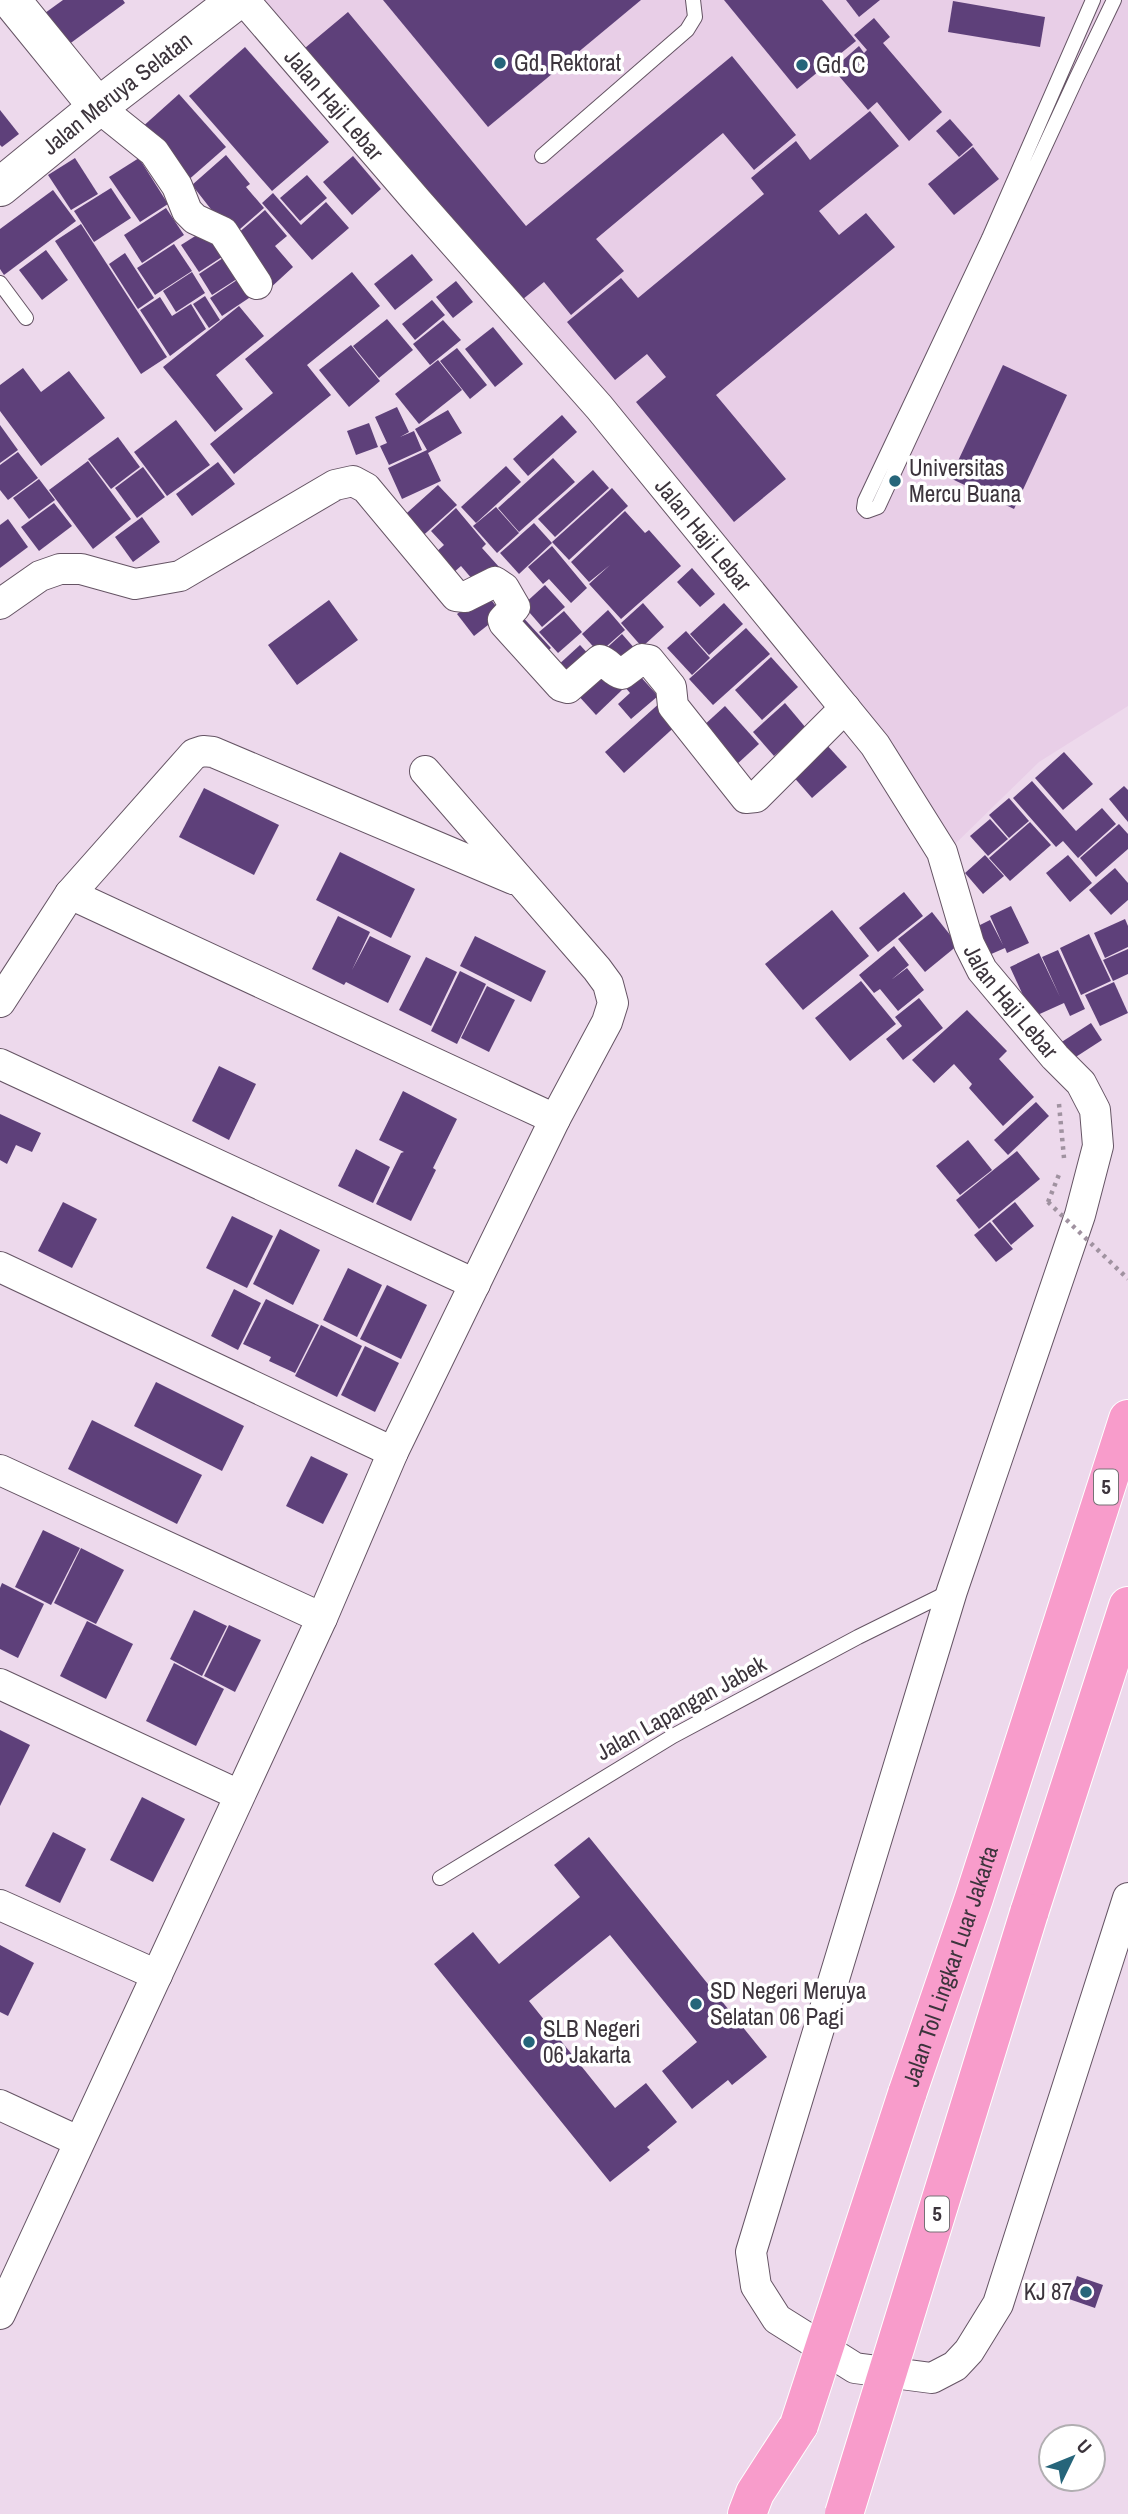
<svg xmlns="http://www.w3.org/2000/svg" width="1128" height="2514" viewBox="0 0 1128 2514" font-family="'Archivo Narrow',sans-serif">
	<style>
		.built { fill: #e8cee7 }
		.building { fill: #5e407a }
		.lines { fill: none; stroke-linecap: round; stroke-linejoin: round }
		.lane-casing { stroke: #655464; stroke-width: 16 }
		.street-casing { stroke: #655464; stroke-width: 32 }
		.secondary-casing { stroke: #655464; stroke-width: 40 }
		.highway-casing { stroke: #fff; stroke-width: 40 }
		.path { stroke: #a092a0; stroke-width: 4.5; stroke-dasharray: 3.5 5; stroke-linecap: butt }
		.lane { stroke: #fff; stroke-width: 14 }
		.street { stroke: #fff; stroke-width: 30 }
		.secondary { stroke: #fff; stroke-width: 38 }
		.highway { stroke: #f89ccb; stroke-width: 38 }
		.highway-bridge-casing { stroke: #fff; stroke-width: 40; stroke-linecap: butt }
		.path-bridge { stroke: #a092a0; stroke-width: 4.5; stroke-dasharray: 3.5 5; stroke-linecap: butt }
		.highway-bridge { stroke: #f89ccb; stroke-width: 38 }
		.poi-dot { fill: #26657a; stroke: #fff; stroke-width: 2.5 }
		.labels { text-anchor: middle; stroke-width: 7; stroke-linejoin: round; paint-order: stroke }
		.shield { fill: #fff; stroke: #767176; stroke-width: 2 }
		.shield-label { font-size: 21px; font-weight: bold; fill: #3c343c }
		.poi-label { font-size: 23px; fill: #3c343c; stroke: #fff; text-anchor: start }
		.street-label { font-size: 23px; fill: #3c343c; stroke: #fff }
	</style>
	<rect width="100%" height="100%" fill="#edd9ec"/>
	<path class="built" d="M249,0H1128V706L1039,762L954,845Z"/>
	<g class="building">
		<path d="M63,0H123L125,3L68,45L45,13Z"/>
		<path d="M383,0H641L488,127Z"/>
		<path d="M724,0H822L856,41L797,89Z"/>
		<path d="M846,0H880L859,17Z"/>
		<path d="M953,1L1045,17L1040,47L948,32Z"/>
		<path d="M348,12L526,226L732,56L796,135L754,170L723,133L596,239L624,271L571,315L544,282L517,304L305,48Z"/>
		<path d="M874,18L890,37L883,43L942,112L909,141L877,102L868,110L833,69L859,46L864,53L867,50L854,35Z"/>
		<path d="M245,47L329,142L272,191L189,96Z"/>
		<path d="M179,94L226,147L186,182L140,129Z"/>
		<path d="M0,110L19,134L2,147L0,145Z"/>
		<path d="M870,111L899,146L819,211L839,235L866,213L895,247L716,395L786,479L734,522L636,402L666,377L647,354L615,380L567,322L621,278L638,298L764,194L751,178L796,141L810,160Z"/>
		<path d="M950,119L973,145L959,157L936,131Z"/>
		<path d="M973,147L999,179L954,215L928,184Z"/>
		<path d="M226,155L250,184L246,187L264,208L232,236L192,185Z"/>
		<path d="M353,156L381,189L352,215L323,182Z"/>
		<path d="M75,158L98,194L71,210L48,175Z"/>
		<path d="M139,158L168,204L140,222L109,177Z"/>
		<path d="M307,175L327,198L300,221L280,198Z"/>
		<path d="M111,188L131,218L94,242L74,211Z"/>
		<path d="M53,190L76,221L4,275L0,269V229Z"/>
		<path d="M273,193L301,225L326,202L349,228L312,260L262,203Z"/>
		<path d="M166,208L184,235L142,263L124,235Z"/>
		<path d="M265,210L287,236L275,246L293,267L267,291L230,240Z"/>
		<path d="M81,224L167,357L141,374L55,241Z"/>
		<path d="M208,228L225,255L199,272L181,245Z"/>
		<path d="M174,244L192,271L155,295L137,268Z"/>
		<path d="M46,250L68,280L42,300L19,270Z"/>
		<path d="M125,253L154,298L138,309L109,264Z"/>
		<path d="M412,254L433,280L395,310L374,284Z"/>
		<path d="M226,256L240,277L212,295L199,274Z"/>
		<path d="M192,272L205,293L176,312L163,291Z"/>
		<path d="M352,272L380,306L307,365L331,395L234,474L210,444L273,393L245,359Z"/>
		<path d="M243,276L255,294L222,316L210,298Z"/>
		<path d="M456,281L473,302L453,318L436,297Z"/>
		<path d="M205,296L220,320L209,328L193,304Z"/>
		<path d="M160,297L172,316L191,304L206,329L170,356L140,310Z"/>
		<path d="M432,300L445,315L415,340L402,324Z"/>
		<path d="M239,306L264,336L216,375L243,409L215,432L163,367Z"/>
		<path d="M387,319L413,350L379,378L353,346Z"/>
		<path d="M443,320L461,340L430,365L413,344Z"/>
		<path d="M493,327L523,364L495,387L465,349Z"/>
		<path d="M351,345L380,381L349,407L319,370Z"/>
		<path d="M457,348L487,385L470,399L440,361Z"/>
		<path d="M438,360L462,390L419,424L395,394Z"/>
		<path d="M1003,365L1067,395L1014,509L950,478Z"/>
		<path d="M23,368L41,392L69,371L105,418L41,466L0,411V385Z"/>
		<path d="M397,407L409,432L400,437L414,431L422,450L389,465L380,446L387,443L375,417Z"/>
		<path d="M448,410L462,433L428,453L441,481L402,499L388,468L427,450L415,429Z"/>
		<path d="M562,415L577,432L528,476L513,459Z"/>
		<path d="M176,420L210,465L167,496L134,452Z"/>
		<path d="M369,423L378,447L356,455L347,431Z"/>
		<path d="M0,425L18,450L0,463Z"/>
		<path d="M118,437L140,467L111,489L88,459Z"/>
		<path d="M18,452L38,478L8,500L0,490V465Z"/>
		<path d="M553,458L575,482L519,532L498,508Z"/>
		<path d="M88,461L131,519L93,549L49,490Z"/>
		<path d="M218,462L235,484L192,516L176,494Z"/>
		<path d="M506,466L521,482L476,523L461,507Z"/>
		<path d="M143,467L165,497L137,518L115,488Z"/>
		<path d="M593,470L609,488L555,537L538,519Z"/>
		<path d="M39,479L55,500L29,519L13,498Z"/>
		<path d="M438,485L457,505L417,541L398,521Z"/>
		<path d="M612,488L628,506L569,560L552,542Z"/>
		<path d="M54,503L72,526L39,551L21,527Z"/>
		<path d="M496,507L519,533L497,553L473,526Z"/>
		<path d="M456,508L486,544L482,548L500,568L479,587L461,566L453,573L435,553L444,545L431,531Z"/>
		<path d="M625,511L645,533L649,530L681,566L621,619L589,584L610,565L589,582L571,562Z"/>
		<path d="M142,517L160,542L133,562L115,537Z"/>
		<path d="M8,519L28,547L0,568V525Z"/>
		<path d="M534,523L552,543L519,574L500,553Z"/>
		<path d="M552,546L587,588L571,603L549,579L543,584L528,567Z"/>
		<path d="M692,568L715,594L700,607L677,582Z"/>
		<path d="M545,585L565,607L542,627L523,605Z"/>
		<path d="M486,593L502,614L474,636L457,614Z"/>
		<path d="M329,600L358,640L297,685L268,645Z"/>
		<path d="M643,603L664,627L642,647L621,623Z"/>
		<path d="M724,603L743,624L709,655L690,634Z"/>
		<path d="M608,610L625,630L599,653L582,634Z"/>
		<path d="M564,611L582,632L558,653L539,632Z"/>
		<path d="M519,613L551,648L541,657L510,622Z"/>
		<path d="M746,628L770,654L713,705L689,679Z"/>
		<path d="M686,631L710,658L692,675L667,648Z"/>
		<path d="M622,634L636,650L615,670L600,654Z"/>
		<path d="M580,645L592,658L568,681L556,667Z"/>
		<path d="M771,657L798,687L762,720L735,690Z"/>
		<path d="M603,669L622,690L596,715L576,693Z"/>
		<path d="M639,675L658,696L631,719L618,704L630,693L625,687Z"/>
		<path d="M662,701L680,722L624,773L605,752Z"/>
		<path d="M785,703L806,728L774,756L753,732Z"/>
		<path d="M725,706L759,744L736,765L702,727Z"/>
		<path d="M825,743L847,767L812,798L791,774Z"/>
		<path d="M1064,752L1093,784L1063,810L1035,778Z"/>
		<path d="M1032,781L1076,831L1102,808L1116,824L1078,858L1063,841L1056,847L1013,798Z"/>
		<path d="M1124,786L1128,790V822L1109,799Z"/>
		<path d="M204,788L279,825L254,875L179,837Z"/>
		<path d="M1009,798L1029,821L1009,838L989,815Z"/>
		<path d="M990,819L1008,839L988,856L970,836Z"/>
		<path d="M1030,822L1051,845L1010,881L989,858Z"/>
		<path d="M1119,824L1128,834V849L1096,877L1080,858Z"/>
		<path d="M340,852L415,889L391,938L316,900Z"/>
		<path d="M985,855L1004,876L983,894L965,873Z"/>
		<path d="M1068,855L1092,883L1070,902L1046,873Z"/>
		<path d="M1115,868L1128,883V900L1111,915L1089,890Z"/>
		<path d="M904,892L923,916L878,952L859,928Z"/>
		<path d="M1011,906L1029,943L1007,953L1005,948L989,955L976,927L990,920L1003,945L990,916Z"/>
		<path d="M832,910L869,956L803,1010L765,964Z"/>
		<path d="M932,912L958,945L925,972L898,939Z"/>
		<path d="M338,916L370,932L352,970L370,936L411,956L388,1003L346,982L344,985L312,969Z"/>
		<path d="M1125,919L1128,926V947L1105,958L1094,933Z"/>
		<path d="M1089,934L1111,981L1081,995L1060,948Z"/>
		<path d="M475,936L546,971L531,1002L460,966Z"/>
		<path d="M894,946L909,965L891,980L907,968L924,990L898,1011L880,989L874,993L859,975Z"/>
		<path d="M1128,949V974L1113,981L1103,960Z"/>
		<path d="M1058,950L1085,1009L1070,1016L1064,1003L1033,1017L1010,967L1039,953L1060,997L1042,957Z"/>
		<path d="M426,957L457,972L431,1026L399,1010Z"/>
		<path d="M460,971L486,984L457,1044L431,1031Z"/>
		<path d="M861,981L896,1024L850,1061L815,1018Z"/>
		<path d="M1114,982L1128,1013L1100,1026L1085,995Z"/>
		<path d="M487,986L515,1000L489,1052L461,1038Z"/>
		<path d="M919,998L943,1028L903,1060L886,1039L902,1026L895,1017Z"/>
		<path d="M967,1010L1007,1051L999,1059L1034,1097L1003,1126L969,1088L972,1084L954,1064L934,1083L912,1060Z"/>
		<path d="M1091,1023L1102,1040L1068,1062L1057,1045Z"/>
		<path d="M219,1066L256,1084L229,1140L192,1121Z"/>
		<path d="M403,1091L457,1119L433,1168L436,1170L411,1221L376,1204L401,1153L404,1152L379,1140Z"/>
		<path d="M1036,1102L1049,1116L1008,1155L994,1140Z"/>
		<path d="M0,1114L41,1133L32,1152L16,1145L7,1164L0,1160Z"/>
		<path d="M968,1140L992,1170L960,1195L936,1166Z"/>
		<path d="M356,1149L390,1167L373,1203L338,1186Z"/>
		<path d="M1017,1151L1040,1179L979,1229L956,1200Z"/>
		<path d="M63,1202L97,1219L72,1268L38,1251Z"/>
		<path d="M1015,1202L1034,1226L1011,1245L992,1221Z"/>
		<path d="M232,1216L273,1236L247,1288L206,1268Z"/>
		<path d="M990,1222L1013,1249L996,1262L974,1235Z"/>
		<path d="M280,1229L320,1250L293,1305L253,1284Z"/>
		<path d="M348,1268L382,1285L357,1337L323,1320Z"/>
		<path d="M387,1285L427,1305L401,1359L360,1339Z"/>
		<path d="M234,1289L261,1303L238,1350L211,1336Z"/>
		<path d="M266,1299L319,1325L295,1373L269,1361L271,1357L243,1344Z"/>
		<path d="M321,1325L362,1346L337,1397L295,1376Z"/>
		<path d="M365,1346L399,1363L375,1412L341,1395Z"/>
		<path d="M156,1382L244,1426L222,1471L134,1426Z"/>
		<path d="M92,1420L202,1475L177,1524L68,1469Z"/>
		<path d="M311,1456L348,1474L323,1524L286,1506Z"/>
		<path d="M43,1530L80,1548L51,1605L15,1587Z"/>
		<path d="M81,1548L124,1570L96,1624L54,1603Z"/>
		<path d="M2,1583L44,1604L18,1658L0,1649V1588Z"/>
		<path d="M194,1610L227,1626L202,1676L170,1659Z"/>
		<path d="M87,1621L133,1644L106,1699L60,1676Z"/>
		<path d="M229,1625L261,1640L235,1692L204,1676Z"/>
		<path d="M174,1663L224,1689L196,1746L146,1721Z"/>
		<path d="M0,1730L30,1745L0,1806Z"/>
		<path d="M142,1797L185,1819L153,1882L110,1860Z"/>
		<path d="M53,1832L86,1849L60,1903L25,1886Z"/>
		<path d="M589,1837L767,2057L732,2085L728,2080L692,2109L662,2071L697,2042L610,1935L529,2001L615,2108L646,2083L677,2122L647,2147L650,2150L610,2182L434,1964L473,1932L499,1964L580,1897L554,1865Z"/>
		<path d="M0,1945L34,1963L8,2016L0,2012Z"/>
		<path d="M1077,2276L1103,2285L1095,2308L1069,2299Z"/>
	</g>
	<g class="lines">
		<defs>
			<g id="lane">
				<path d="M1093,0L989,238L865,501L864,508L867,511L878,507L1076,79L1114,0"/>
				<path d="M542,156L687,30L695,17L693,0"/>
				<path d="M0,283L26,318"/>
				<path d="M440,1878L673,1736L858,1637L951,1591"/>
			</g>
			<g id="street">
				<path id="s1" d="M244,0L417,201L599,407L875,745L942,852L969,944L982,970L1055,1057L1081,1083L1095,1110L1098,1146L1080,1215L952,1591L751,2252L756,2286L777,2319L855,2368L932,2378L955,2366L969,2351L998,2304L1128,1898"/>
				<path d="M98,107L154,152L177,186L187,211L195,219L223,232L257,284"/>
				<path d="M0,604L40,576L60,569H81L135,584L180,576L335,485L353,481L366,488L456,596L465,597L495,582L504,588L515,607L503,620L504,623L561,686L568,688L600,660C609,663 612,671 622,674L642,659L649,660L671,687L673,706L746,798L756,797L845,708"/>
				<path d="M70,894L555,1119"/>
				<path d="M0,1002L70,894L194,754L203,751L213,752L513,879"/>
				<path d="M0,1064L475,1284"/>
				<path d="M0,1267L393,1452"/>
				<path d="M0,1470L322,1618"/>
				<path d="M0,1684L239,1795"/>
				<path d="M0,1905L157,1975"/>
				<path d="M0,2105L78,2141"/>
				<path d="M0,2314L322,1618L393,1452L555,1119L607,1022L613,1003L608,984L597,969L425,771"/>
			</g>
			<g id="secondary">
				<path d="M11,0L98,107"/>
				<path id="s2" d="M0,187L98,107L237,0"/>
			</g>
			<g id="highway">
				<path d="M1029,1913L1128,1606"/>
				<path id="s3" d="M907,2094L974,1898L1128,1419"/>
				<path d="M747,2514L755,2493L799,2425"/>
			</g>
		</defs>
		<use href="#lane" class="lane-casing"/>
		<use href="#street" class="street-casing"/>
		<use href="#secondary" class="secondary-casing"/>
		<use href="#highway" class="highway-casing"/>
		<g class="path">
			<path d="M1059,1104L1064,1158"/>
			<path d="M1048,1202L1060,1172"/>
		</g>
		<use href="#lane" class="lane"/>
		<use href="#street" class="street"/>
		<use href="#secondary" class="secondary"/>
		<use href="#highway" class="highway"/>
		<defs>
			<g id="highway-bridge">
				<path d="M799,2425L907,2094"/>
				<path d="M844,2514L1029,1913"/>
			</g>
		</defs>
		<use href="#highway-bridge" class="highway-bridge-casing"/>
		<path class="path-bridge" d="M1048,1202L1128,1279"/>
		<use href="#highway-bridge" class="highway-bridge"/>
	</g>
	<g class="poi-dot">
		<circle cx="500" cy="63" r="7"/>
		<circle cx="802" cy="65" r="7"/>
		<circle cx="895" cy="481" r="7"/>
		<circle cx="696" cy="2004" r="7"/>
		<circle cx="529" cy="2042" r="7"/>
		<circle cx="1086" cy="2292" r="7"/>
	</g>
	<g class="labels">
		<g class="shield">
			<rect x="1094" y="1469.5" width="24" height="35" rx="5"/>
			<rect x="925" y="2196.5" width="24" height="35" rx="5"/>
		</g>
		<g class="shield-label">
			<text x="1106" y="1494">5</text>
			<text x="937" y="2221">5</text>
		</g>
		<g class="poi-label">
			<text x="514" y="71">Gd. Rektorat</text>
			<text x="816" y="73">Gd. C</text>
			<text x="909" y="476">Universitas<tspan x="909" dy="26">Mercu Buana</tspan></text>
			<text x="710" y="1999">SD Negeri Meruya<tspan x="710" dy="26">Selatan 06 Pagi</tspan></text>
			<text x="543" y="2037">SLB Negeri<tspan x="543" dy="26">06 Jakarta</tspan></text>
			<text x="1072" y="2300" text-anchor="end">KJ 87</text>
		</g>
		<g class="street-label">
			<text dy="8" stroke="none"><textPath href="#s2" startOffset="150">Jalan Meruya Selatan</textPath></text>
			<text dy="8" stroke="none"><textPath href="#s1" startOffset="138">Jalan Haji Lebar</textPath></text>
			<text dy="8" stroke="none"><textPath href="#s1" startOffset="705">Jalan Haji Lebar</textPath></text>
			<text dy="8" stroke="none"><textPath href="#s1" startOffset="1270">Jalan Haji Lebar</textPath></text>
			<text transform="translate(681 1708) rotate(-29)" y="8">Jalan Lapangan Jabek</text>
			<text dy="8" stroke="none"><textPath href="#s3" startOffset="135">Jalan Tol Lingkar Luar Jakarta</textPath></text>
		</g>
	</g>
	<g transform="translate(1072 2458) rotate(47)"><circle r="33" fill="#ffffff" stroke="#b1aeb1" stroke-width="2"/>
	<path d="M0-5L12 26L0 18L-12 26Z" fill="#26657a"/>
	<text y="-10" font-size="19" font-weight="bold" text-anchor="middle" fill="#3c343c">U</text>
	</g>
</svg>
